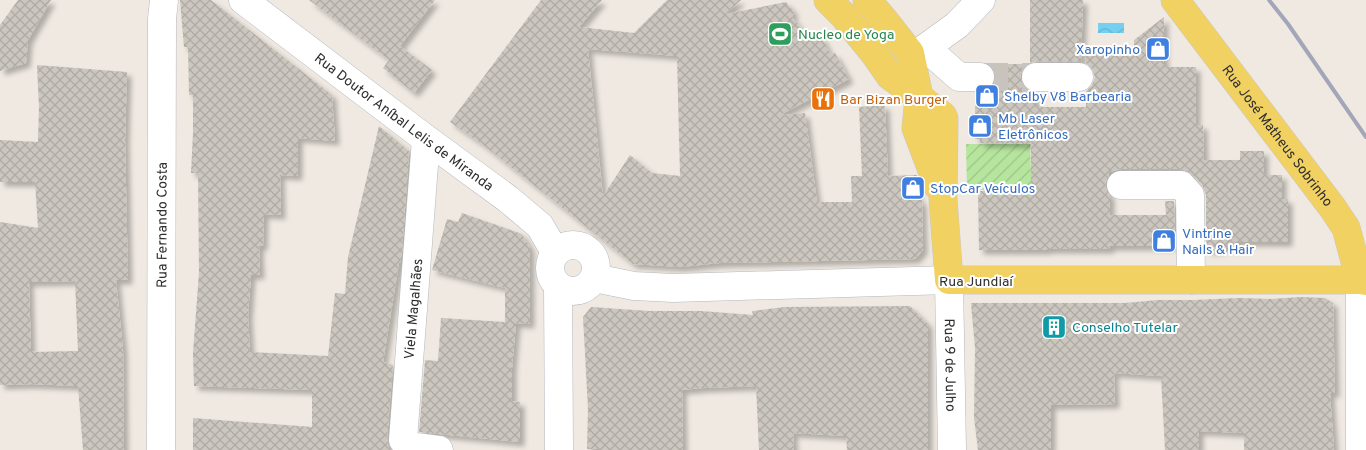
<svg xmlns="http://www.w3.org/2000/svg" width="1366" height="450" viewBox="0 0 1366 450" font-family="Overpass,sans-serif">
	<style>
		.garden { fill: url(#garden-furrows) }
		.water { fill: url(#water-waves) }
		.building { fill: url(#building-cross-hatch); fill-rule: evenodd; filter: url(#shadow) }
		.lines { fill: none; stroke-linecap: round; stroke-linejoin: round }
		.minor-tunnel { stroke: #c8c4bd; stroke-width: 28; stroke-dasharray: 28 14; stroke-linecap: butt }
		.minor-casing { stroke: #b4b7c1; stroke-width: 29 }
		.major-casing { stroke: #c9c9c9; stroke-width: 29 }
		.minor { stroke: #fff; stroke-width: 28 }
		.major { stroke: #f2d163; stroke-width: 28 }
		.rail { stroke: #a3a6b8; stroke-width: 4 }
		.labels { text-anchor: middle; stroke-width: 4; stroke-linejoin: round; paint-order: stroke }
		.leisure-label { font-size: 14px; fill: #27864d; stroke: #fff; text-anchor: start }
		.shop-label { font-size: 14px; fill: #366cbe; stroke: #fff; text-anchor: start }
		.food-label { font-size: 14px; fill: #c56008; stroke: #fff; text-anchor: start }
		.street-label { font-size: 14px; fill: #2e2e2e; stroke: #fff }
		.culture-label { font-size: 14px; fill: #0d838f; stroke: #fff; text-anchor: start }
	</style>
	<defs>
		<pattern id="garden-furrows" width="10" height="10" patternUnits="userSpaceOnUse" patternTransform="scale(1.25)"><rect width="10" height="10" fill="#b6e59e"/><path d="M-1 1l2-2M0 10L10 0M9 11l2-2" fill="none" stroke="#9dc588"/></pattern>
		<pattern id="water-waves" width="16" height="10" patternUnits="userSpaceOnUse" patternTransform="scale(1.25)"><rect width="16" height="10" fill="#75cff0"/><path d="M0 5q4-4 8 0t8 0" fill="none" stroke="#66b2ce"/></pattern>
		<pattern id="building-cross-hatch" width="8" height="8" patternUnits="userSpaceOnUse" patternTransform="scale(1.25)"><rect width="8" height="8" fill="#cbc7bf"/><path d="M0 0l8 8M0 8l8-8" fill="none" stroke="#afaba4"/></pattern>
		<filter id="shadow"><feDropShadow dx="4.5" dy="4.5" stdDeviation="2.5" flood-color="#0004"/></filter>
	</defs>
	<rect width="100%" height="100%" fill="#efe9e1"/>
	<path class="garden" d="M966,144H1030L1031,173H1046V198H1011L1010,190H967Z"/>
	<rect class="water" x="1098" y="23" width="26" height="10"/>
	<g class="building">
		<path d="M18,0H51L28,40L26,63L0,71V25Z"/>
		<path d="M180,0H211L332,95L335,141L298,138V176L280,175L281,215L264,214L263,246H259L260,275H251L248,316L250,352L328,356L335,293L345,294L348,257L379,126L409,151L402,252L400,263H399L383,362L393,365L387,439L389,450H193V418L312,427V390L194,386L193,353L199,272L198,173H191L193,133V95H189L188,47H184Z"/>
		<path d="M309,0H435L400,46L432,70L414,93L383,68L389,60Z"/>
		<path d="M541,0H602L579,27L634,33L667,0H741L726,14L786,2L794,12L792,17L811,40L821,36L831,55L835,53L849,79L780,115L805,113L817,202H852L851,176H862L859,107L885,105L888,176L917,175L918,200H922L923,250L915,259L719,263L681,267L633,264L482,144L450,122ZM588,49L677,56L680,176L652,173L630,155L603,196Z"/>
		<path d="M1030,0H1083L1081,62L1036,61L1030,63Z"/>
		<path d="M1164,17V67H1196V125H1203L1204,160H1240V151H1264V175H1282V199H1288V242H1235V247L1220,248V250H1206V195L1202,185L1193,175L1187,171L1181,169H1121L1109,172V175L1107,178L1105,185L1107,192L1110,195V215H1166L1165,201H1174L1175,246H1110V249H1047V250H979L978,191H1031V144L980,143V139H975V106H980V93L988,90L994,84L996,77L994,70L989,64H1027L1022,70L1020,77L1023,85L1029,91L1035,93V107H1086V91L1092,85L1095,77L1092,69L1086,63V47H1134V40Z"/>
		<path d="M37,65L127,72L125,140L128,280H116L123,350L124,450H83L78,386L32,384L0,385V222L38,228L35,182H0V140L38,142L39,107ZM75,281L78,351L31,352L29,282Z"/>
		<path d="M462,213L522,234L530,247V324L516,323L512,368V401L520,402V442L419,432L425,360L438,361L441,318L505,322V288L432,270L447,219L458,222Z"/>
		<path d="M1301,297L1325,298L1333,303L1335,393H1330L1334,450H1244V433L1199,431V450H1165L1161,376L1114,373L1115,404L1051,405V450H978L974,418L975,348L971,303H1125L1158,300H1193L1239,298L1271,299Z"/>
		<path d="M910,306L928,324V450H847L846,436L793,433L794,450H759L756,386L703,388L682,390L683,450H600V449H587L588,409L583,317L591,307L649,311H701L753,315L752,311L785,307Z"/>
	</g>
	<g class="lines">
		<path class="minor-tunnel" d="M980,77H1036"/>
		<defs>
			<g id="minor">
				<path id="s1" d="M243,0L426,139L508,199L540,226L555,252"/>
				<path d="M910,53L921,51L957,25L981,0"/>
				<path d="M933,54L959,77H980"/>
				<path d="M1036,77H1079"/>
				<path d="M426,139L403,440L408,446L439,450"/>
				<path d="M1121,185H1181L1190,195L1191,280"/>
				<circle cx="573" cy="268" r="23"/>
				<path id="s2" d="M594,278L634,286L673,288L949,280L952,450"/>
				<path d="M558,286L559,450"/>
				<path id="s3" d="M161,450L162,19L164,0"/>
				<path d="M1360,450V280"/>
			</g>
			<g id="major">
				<path d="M828,0L844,16L874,53L890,76L919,97L943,116L944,119L943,199L949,280H1360L1366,281"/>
				<path d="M867,0L884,20L910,53L919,97L916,128L938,186"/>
				<path id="s4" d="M1175,0L1332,207L1346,228L1360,280"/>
			</g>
		</defs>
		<use href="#minor" class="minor-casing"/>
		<use href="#major" class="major-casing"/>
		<use href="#minor" class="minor"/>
		<use href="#major" class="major"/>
		<path class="rail" d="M1269,0L1288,24L1366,137"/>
	</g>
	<defs>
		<symbol id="stadium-square" viewBox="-11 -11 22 22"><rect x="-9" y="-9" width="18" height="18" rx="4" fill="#2e9e5b" stroke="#fff"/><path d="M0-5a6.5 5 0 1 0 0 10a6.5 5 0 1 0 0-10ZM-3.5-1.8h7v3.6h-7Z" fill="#fff"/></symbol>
		<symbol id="shop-square" viewBox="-11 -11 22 22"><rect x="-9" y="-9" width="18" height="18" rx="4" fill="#3f7fe0" stroke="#fff"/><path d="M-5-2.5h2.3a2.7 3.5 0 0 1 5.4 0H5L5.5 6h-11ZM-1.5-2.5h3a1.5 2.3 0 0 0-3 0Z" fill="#fff"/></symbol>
		<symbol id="restaurant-square" viewBox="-11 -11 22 22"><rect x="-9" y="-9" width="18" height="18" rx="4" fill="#e8710a" stroke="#fff"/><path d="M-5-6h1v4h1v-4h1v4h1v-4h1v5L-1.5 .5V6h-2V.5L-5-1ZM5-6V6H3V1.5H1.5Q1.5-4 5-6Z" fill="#fff"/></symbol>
		<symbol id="building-square" viewBox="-11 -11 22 22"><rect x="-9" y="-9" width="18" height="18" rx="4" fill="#0f9aa8" stroke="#fff"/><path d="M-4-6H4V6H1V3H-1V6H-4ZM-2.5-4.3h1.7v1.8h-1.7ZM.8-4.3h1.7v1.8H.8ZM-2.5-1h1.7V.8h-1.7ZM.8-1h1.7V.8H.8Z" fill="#fff"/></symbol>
	</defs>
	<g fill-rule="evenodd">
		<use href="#stadium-square" x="766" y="20" width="28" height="28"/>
		<use href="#shop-square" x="1144" y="35" width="28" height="28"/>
		<use href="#shop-square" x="973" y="82" width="28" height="28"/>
		<use href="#restaurant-square" x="809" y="85" width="28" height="28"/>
		<use href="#shop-square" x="966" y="112" width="28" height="28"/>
		<use href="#shop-square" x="899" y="174" width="28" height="28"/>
		<use href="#shop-square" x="1150" y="227" width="28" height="28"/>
		<use href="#building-square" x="1040" y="313" width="28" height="28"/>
	</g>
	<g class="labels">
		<g class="leisure-label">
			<text x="798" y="39">Nucleo de Yoga</text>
		</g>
		<g class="shop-label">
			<text x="1140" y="54" text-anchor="end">Xaropinho</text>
			<text x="1004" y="101">Shelby V8 Barbearia</text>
			<text x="998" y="123">Mb Laser<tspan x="998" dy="16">Eletrônicos</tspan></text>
			<text x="930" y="193">StopCar Veículos</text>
			<text x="1182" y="238">Vintrine<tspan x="1182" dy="16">Nails &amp; Hair</tspan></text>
		</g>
		<g class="food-label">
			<text x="840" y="104">Bar Bizan Burger</text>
		</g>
		<g class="street-label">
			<text dy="5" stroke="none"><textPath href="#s1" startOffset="202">Rua Doutor Aníbal Lelis de Miranda</textPath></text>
			<text dy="5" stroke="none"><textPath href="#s4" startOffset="170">Rua José Matheus Sobrinho</textPath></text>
			<text dy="5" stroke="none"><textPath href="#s3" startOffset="225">Rua Fernando Costa</textPath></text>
			<text x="976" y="286">Rua Jundiaí</text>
			<text transform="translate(413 309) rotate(-85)" y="5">Viela Magalhães</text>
			<text dy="5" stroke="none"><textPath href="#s2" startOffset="441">Rua 9 de Julho</textPath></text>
		</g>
		<g class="culture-label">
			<text x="1072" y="332">Conselho Tutelar</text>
		</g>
	</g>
</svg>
